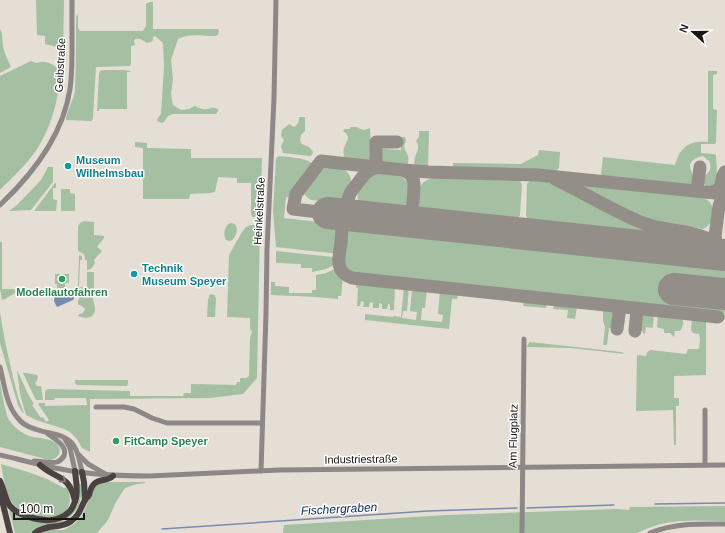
<svg xmlns="http://www.w3.org/2000/svg" width="725" height="533" viewBox="0 0 725 533" font-family="Helvetica,sans-serif">
	<style>
		.green { fill: #a4bfa1 }
		.water { fill: #758caf }
		.lines { fill: none; stroke-linecap: round; stroke-linejoin: round }
		.stream { stroke: #758caf; stroke-width: 1.5 }
		.taxiway { stroke: #938e88; stroke-width: 13 }
		.runway { stroke: #938e88; stroke-width: 32 }
		.minor { stroke: #8d8887; stroke-width: 5 }
		.major { stroke: #4a4241; stroke-width: 6 }
		.oneway { stroke: #898484 }
		.culture-dot { fill: #0f9aa8; stroke: #fff; stroke-width: 1.5 }
		.leisure-dot { fill: #2e9e5b; stroke: #fff; stroke-width: 1.5 }
		.labels { text-anchor: middle; stroke-width: 3; stroke-linejoin: round; paint-order: stroke }
		.street-label { font-size: 11px; fill: #191614; stroke: #fff }
		.culture-label { font-size: 11px; font-weight: bold; fill: #0d838f; stroke: #fff; text-anchor: start }
		.leisure-label { font-size: 11px; font-weight: bold; fill: #27864d; stroke: #fff }
		.water-label { font-size: 12px; font-style: italic; fill: #0c2b58; stroke: #fff }
	</style>
	<rect width="100%" height="100%" fill="#e5ded5"/>
	<g class="green">
		<path d="M36,0H64L63,51L57,47L45,44V36L37,35Z"/>
		<path d="M149,2H153V29H218L219,31L218,35L215,36C203,36 188,33 178,39L171,60L173,79L171,94L172,100L173,105L181,110L189,109L195,106C199,108 203,110 208,109C212,108 213,107 218,109V111L216,114H173L168,116L164,122L162,123L157,121L158,118L161,114L164,67L163,44L162,42L155,36L153,37V40L151,42L147,43C143,40 139,38 135,39L134,41L135,45L131,46V64L130,66L96,67L93,117L92,121L66,120V117L69,108L70,107C71,102 75,96 75,89C76,65 76,41 76,17L77,15L78,16V28L80,31H143L146,26V4Z"/>
		<path d="M0,29C3,34 2,39 3,45C4,53 8,60 11,67L0,73Z"/>
		<path d="M31,61L36,63C39,63 41,61 44,62C51,62 59,68 61,74C62,77 60,83 59,86C56,109 49,130 37,149C27,164 13,177 0,190V76Z"/>
		<path d="M103,70H125L130,71L131,72H127V109H99V111H97L99,74L100,71Z"/>
		<path d="M708,71H717V74L713,75V109L717,110L716,142L715,144H701V153L714,154L716,155C716,164 721,190 708,188L702,181C705,172 714,173 709,161L703,156C696,157 687,162 691,170C692,174 694,176 696,180L694,182L688,186L605,177L601,174L603,157L675,165C680,147 689,140 708,142Z"/>
		<path d="M299,117H305V131L301,135L300,140L302,144L309,147L313,152L312,155L310,156L283,153L281,146L284,140L281,136L282,130L289,124L294,127C298,125 299,121 299,117Z"/>
		<path d="M350,127H357C362,130 364,131 370,128C371,134 370,140 370,146C371,154 377,158 365,162L347,160L344,158C344,155 343,151 344,148C347,139 352,138 343,131L345,129H350Z"/>
		<path d="M419,131H429L428,169L416,168C410,155 423,151 416,141L419,137Z"/>
		<path d="M401,137H405L406,141C402,148 406,150 408,156C409,158 408,161 408,163L405,167L383,163C379,159 379,154 383,149L401,150Z"/>
		<path d="M135,142L147,143V148L191,149V158H262L260,217H252L251,213V183H237V178L218,177L215,192C209,194 197,193 190,194L189,199H143V148L135,147Z"/>
		<path d="M539,150L560,152L559,168L554,172L453,169V163L521,164L538,155Z"/>
		<path d="M279,156C288,157 307,158 313,164L311,169L291,198L286,197L284,218L336,224C337,225 338,226 339,227C341,232 338,248 336,253H331L320,252L276,247L273,211L276,158Z"/>
		<path d="M325,166C358,162 359,196 332,202L311,200L308,198L304,194C304,184 316,170 325,166Z"/>
		<path d="M48,167H53V182L31,210L9,211L17,205L41,180Z"/>
		<path d="M384,172C390,172 397,173 402,177C414,185 412,208 397,209C394,210 390,209 387,208C380,207 372,207 365,206C350,201 361,184 369,177C373,174 378,172 384,172Z"/>
		<path d="M439,177L514,178C519,179 520,180 522,185L520,215L518,219L513,222L427,213C425,211 421,209 419,206C417,204 417,200 417,197C418,184 426,178 439,177Z"/>
		<path d="M531,179H541L555,183L642,226L693,239L692,241L531,223L528,220L526,215L527,184Z"/>
		<path d="M583,182L700,196C705,198 710,201 712,206C715,215 711,226 703,229L664,225L643,220L584,190L581,188L579,186L580,184Z"/>
		<path d="M55,183H56V188H53V199L57,200L56,211H34Z"/>
		<path d="M61,189H70V193L75,194V211H61Z"/>
		<path d="M84,221L94,222V235L104,236V238L97,247L102,251L94,260L95,263L91,269L87,270V260H85C85,254 83,253 78,251V226L80,223Z"/>
		<path d="M230,223C242,223 236,240 230,241C228,241 227,240 226,240C223,235 224,226 230,223Z"/>
		<path d="M251,225H260L257,378L243,394L210,398L90,399V452L82,448L77,439L70,432L64,429L36,420L26,415L20,394L17,370L28,394L34,404L32,405L41,418L43,417L46,422L49,420L38,404L40,403H45V406L87,405L86,398H55L54,400H45V391L48,389L130,391V396H183L184,393H191V384L236,385L237,382H240V378C244,378 247,379 249,376L250,338L252,332L250,329V318L227,317L229,255L242,232L246,227Z"/>
		<path d="M349,226L725,266V319H721V315L354,275C351,274 347,273 345,271C339,264 344,239 345,230L347,227Z"/>
		<path d="M0,242H2V289H14L16,292L15,293L5,299L2,300L0,289Z"/>
		<path d="M276,251L333,257C336,259 337,261 336,264L326,269L312,272V268H301V264L276,263Z"/>
		<path d="M79,255L82,256V260H80L79,287L87,288V272H94C94,281 94,290 93,299C93,302 95,305 95,308C95,319 86,319 78,316L79,314H81L83,313L85,309L83,307L80,305H78V301L80,296L79,288L78,287Z"/>
		<path d="M335,269L338,270L343,277L341,296H338V299L317,297L271,295V282H275V286L289,287V293H312V290H316V275L326,273Z"/>
		<path d="M55,274H69V283H65V288H57V284H55Z"/>
		<path d="M357,281L395,285L394,310H390V305L388,304L387,309H382V304L379,303V308H373V303L370,302L369,307H363L364,302L361,301L360,306H357L358,288H356Z"/>
		<path d="M404,286L409,288L407,311H403L402,318L416,320L417,312L410,311L412,289L414,287L427,289L425,308H422L421,320L442,322L443,315L438,314L440,290L458,292L457,299H452L449,329L365,320V314L393,317V316L401,317Z"/>
		<path d="M210,294L214,295L216,298L215,317H207L208,300Z"/>
		<path d="M524,299L545,301L547,303L546,308L523,306Z"/>
		<path d="M557,303L575,305L577,307L575,319L567,318L568,310L553,309L554,305Z"/>
		<path d="M605,308L615,309L617,312L615,329L609,328L607,345H603L605,327L603,321V310Z"/>
		<path d="M0,312C3,334 8,355 13,377C16,389 19,402 24,413L22,412L18,405L0,343Z"/>
		<path d="M640,312L654,313L653,326L652,328L646,327L645,334L643,333V331H638L639,315Z"/>
		<path d="M658,314C663,314 675,314 679,316C686,319 683,327 680,331H675L674,337L670,333H664V329L659,328L657,327Z"/>
		<path d="M692,317L721,320V322H706V375L674,376V398H679V406H676V445H674L673,410L636,411L637,355L646,356L647,352L651,350L686,354L688,349H699L700,339L699,334L693,333L691,330Z"/>
		<path d="M530,342L621,352L625,354L570,348L527,347L528,344Z"/>
		<path d="M23,373H26L37,375L38,377L37,381L35,383L37,386H41L43,400H36L31,390Z"/>
		<path d="M75,380H128V384L127,386L77,385L75,383Z"/>
		<path d="M0,383C2,393 4,405 7,416C11,426 23,435 33,437C40,438 51,439 56,443C64,450 58,460 49,460L0,447Z"/>
		<path d="M1,464L31,473L47,479L64,488L67,487C73,502 70,514 53,517C50,517 47,518 44,518C38,517 32,515 26,513C21,510 15,508 12,502C5,492 3,475 1,464Z"/>
		<path d="M99,482H145L146,483L137,484L125,488L116,502L108,520L97,533H38L46,530H64L74,524L82,516L88,502L90,493Z"/>
		<path d="M79,484H81C84,499 77,515 62,522C56,525 48,526 41,528C37,529 33,532 30,533C26,533 19,533 15,533L9,510C31,519 55,533 74,510C80,503 81,493 79,484Z"/>
		<path d="M725,506V521C704,521 682,519 661,524C653,526 645,529 637,533H283L284,525L447,515L617,509L629,510L630,507Z"/>
	</g>
	<path class="water" d="M69,292L73,294L74,299L73,300L57,307L54,301L55,295L59,293Z"/>
	<g class="lines">
		<g class="stream">
			<path d="M655,504L725,503"/>
			<path d="M527,508L614,505"/>
			<path d="M162,529L428,511L517,508"/>
		</g>
		<g class="taxiway">
			<path d="M376,167V142H397"/>
			<path d="M555,179C585,193 613,211 643,223C663,231 686,229 706,238C713,241 718,249 725,253"/>
			<path d="M697,191L700,167"/>
			<path d="M713,192C725,188 719,180 725,172"/>
			<path d="M412,209L415,217L423,223"/>
			<path d="M328,213L293,209L296,194L321,161L403,170L429,172L538,175L725,194"/>
			<path d="M355,216H349L343,221C341,228 342,236 341,243C339,257 334,272 352,278L718,317"/>
			<path d="M361,216C352,213 344,205 350,194C351,191 355,187 357,184C363,176 367,169 378,167"/>
			<path d="M395,220C416,217 413,201 414,184C413,176 410,173 403,170"/>
			<path d="M718,247L716,242L715,236L719,206L721,200L725,196"/>
			<path d="M692,252C704,252 712,249 715,236"/>
			<path d="M617,329L620,307"/>
			<path d="M635,331L637,309"/>
		</g>
		<g class="runway">
			<path d="M328,213L725,255"/>
			<path d="M674,289L725,294"/>
		</g>
		<g class="minor">
			<path d="M0,205C33,174 63,135 70,89C72,76 72,62 72,49C72,33 72,16 72,0"/>
			<path d="M0,367C4,383 6,404 17,417C21,423 28,427 35,429C47,434 66,433 74,446C79,454 80,463 82,472"/>
			<path d="M96,407H124L134,409L152,418L167,423H262"/>
			<path d="M705,410V465"/>
			<path d="M65,439L70,448L75,471"/>
			<path d="M78,454L88,464L107,475"/>
			<path d="M0,455C22,460 44,466 66,470C94,475 122,476 150,476L279,470L725,465"/>
			<path d="M34,461C41,461 51,464 57,462C60,461 62,459 64,456C68,446 55,439 48,434"/>
			<path d="M261,471L266,313L267,249L274,98L276,0"/>
			<path d="M522,533L524,339"/>
			<path d="M650,533C675,523 698,524 725,524"/>
		</g>
		<g class="major">
			<path d="M40,465C57,480 69,474 75,501"/>
			<path d="M82,472L84,482L85,500"/>
			<path d="M0,481C4,489 5,499 10,506C15,512 22,515 29,517C43,521 57,523 69,512C71,510 73,507 74,504C79,494 76,482 75,471"/>
			<path d="M0,492L10,533"/>
			<path d="M35,533C46,524 59,529 70,522C80,515 80,509 85,500C88,495 87,499 89,495C90,491 91,487 94,484C100,478 107,482 113,476"/>
		</g>
	</g>
	<defs><path id="oneway-chevron" d="M-2-3.5L2.5 0L-2 3.5" fill="none" stroke-width="1.6" stroke-linecap="round" stroke-linejoin="round"/></defs>
	<use class="oneway" href="#oneway-chevron" transform="translate(63 480) rotate(37)"/>
	<g class="culture-dot">
		<circle cx="68" cy="166" r="4"/>
		<circle cx="134" cy="274" r="4"/>
	</g>
	<g class="leisure-dot">
		<circle cx="62" cy="279" r="4"/>
		<circle cx="116" cy="441" r="4"/>
	</g>
	<g class="labels">
		<g class="street-label">
			<text transform="translate(60 65) rotate(-87)" y="4">Geibstraße</text>
			<text transform="translate(259 211) rotate(-87)" y="4">Heinkelstraße</text>
			<text transform="translate(513 436) rotate(-89)" y="4">Am Flugplatz</text>
			<text transform="translate(361 459) rotate(-1)" y="4">Industriestraße</text>
		</g>
		<g class="culture-label">
			<text x="76" y="164">Museum<tspan x="76" dy="13">Wilhelmsbau</tspan></text>
			<text x="142" y="272">Technik<tspan x="142" dy="13">Museum Speyer</tspan></text>
		</g>
		<g class="leisure-label">
			<text x="62" y="296">Modellautofahren</text>
			<text x="124" y="445" text-anchor="start">FitCamp Speyer</text>
		</g>
		<g class="water-label">
			<text transform="translate(339 509) rotate(-3)" y="4">Fischergraben</text>
		</g>
	</g>
	<g transform="translate(693 32) rotate(291)" stroke="#ffffff" stroke-width="3" paint-order="stroke">
	<path d="M0-3L7 15L0 10L-7 15Z" fill="#191614"/>
	<text y="-6" font-size="11" font-weight="bold" text-anchor="middle" fill="#191614">N</text>
	</g>
	<path d="M14 513v6h70v-6" fill="none" stroke="#191614" stroke-width="2"/>
	<text x="20" y="513" font-size="12" fill="#191614" stroke="#ffffff" stroke-width="3" paint-order="stroke">100 m</text>
</svg>
